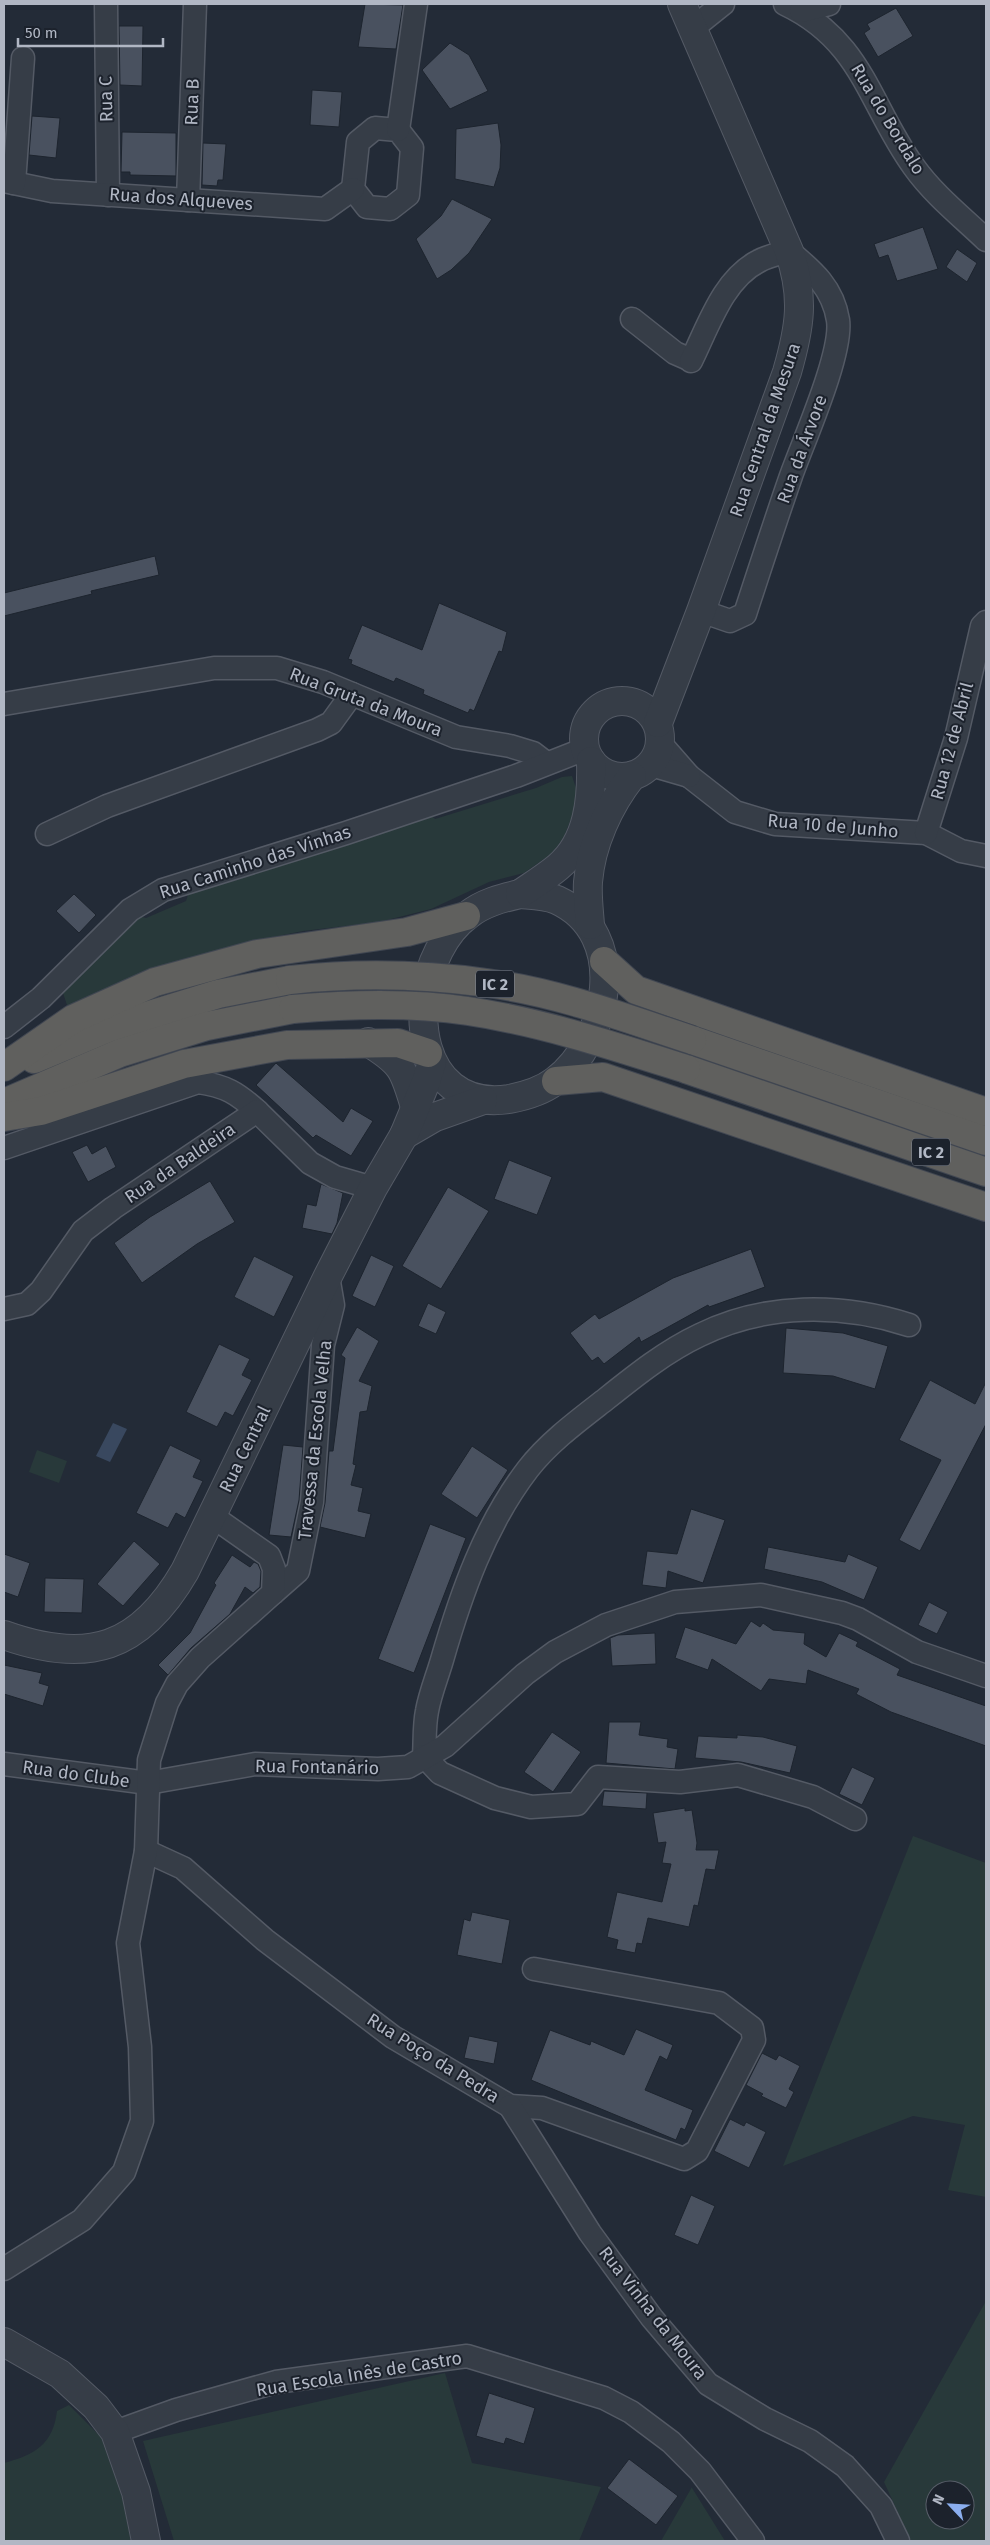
<svg xmlns="http://www.w3.org/2000/svg" width="990" height="2545" viewBox="0 0 990 2545" font-family="'Fira Sans',sans-serif">
	<style>
		.green { fill: #28393a; fill-rule: evenodd }
		.water { fill: #39485f }
		.building { fill: #49515f; stroke: #1d242e }
		.lines { fill: none; stroke-linecap: round; stroke-linejoin: round }
		.minor-casing { stroke: #545a65; stroke-width: 25 }
		.tertiary-casing { stroke: #545a65; stroke-width: 30 }
		.trunk-casing { stroke: #414752; stroke-width: 30 }
		.minor { stroke: #363d47; stroke-width: 22 }
		.tertiary { stroke: #363d47; stroke-width: 28 }
		.trunk { stroke: #60605e; stroke-width: 28 }
		.trunk-bridge-casing { stroke: #414752; stroke-width: 30; stroke-linecap: butt }
		.trunk-bridge { stroke: #60605e; stroke-width: 28 }
		.labels { text-anchor: middle; stroke-width: 4; stroke-linejoin: round; paint-order: stroke }
		.shield { fill: #1c222c; stroke: #848a96; stroke-width: 1 }
		.shield-label { font-size: 16px; font-weight: bold; fill: #b1b7c4 }
		.street-label { font-size: 18px; fill: #b1b7c4; stroke: #1c222c }
	</style>
	<rect width="100%" height="100%" fill="#232b37"/>
	<g class="green">
		<path d="M572,776L577,791V804L563,839L551,854L524,873L489,882L431,909L379,922L303,931L253,941L68,1008L62,990L138,916L146,918L186,901L189,892L233,881L430,814L435,819L536,788L562,777Z"/>
		<path d="M37,1450L67,1461L59,1483L29,1472Z"/>
		<path d="M913,1836L986,1863V2197L948,2190L965,2125L913,2116L783,2166Z"/>
		<path d="M986,2301V2541H911L884,2482ZM935,2490H965V2520H935Z"/>
		<path d="M445,2373L472,2463L601,2487L579,2541H174L143,2441Z"/>
		<path d="M69,2405L101,2437L122,2496L131,2541H4V2463C34,2455 53,2445 57,2411Z"/>
		<path d="M692,2487V2488L725,2541H661Z"/>
	</g>
	<path class="water" d="M113,1423L127,1429L110,1462L96,1456Z"/>
	<g class="building">
		<path d="M365,4L403,5L396,49L358,47Z"/>
		<path d="M896,8L913,36L878,57L864,33L870,29L867,24Z"/>
		<path d="M119,26H143L142,86L120,85Z"/>
		<path d="M450,43L469,55L488,91L450,109L422,70Z"/>
		<path d="M312,90L342,92L339,127L310,125Z"/>
		<path d="M32,116L60,118L56,158L29,155Z"/>
		<path d="M498,123L501,145L500,168L494,187L455,179L456,129Z"/>
		<path d="M122,132L176,133V176L130,175V172H121Z"/>
		<path d="M203,143L226,144L223,180H218L217,186L202,185Z"/>
		<path d="M452,199L492,219L469,253L451,270L437,279L416,239L441,216Z"/>
		<path d="M923,227L938,269L897,281L888,255L879,258L874,244Z"/>
		<path d="M957,249L977,263L967,282L946,267Z"/>
		<path d="M155,556L159,575L91,591L92,594L4,616V593Z"/>
		<path d="M439,603L507,632L502,652L499,651L474,711L470,709L468,713L423,694L424,690L396,678L394,682L351,664L352,660L348,659L362,625L422,650Z"/>
		<path d="M74,894L96,915L79,933L56,911Z"/>
		<path d="M276,1063L343,1122L351,1108L373,1121L351,1156L316,1135L313,1138L256,1085Z"/>
		<path d="M87,1145L92,1154L106,1146L116,1167L88,1182L72,1152Z"/>
		<path d="M509,1160L552,1177L537,1215L494,1199Z"/>
		<path d="M210,1181L235,1222L197,1244L142,1283L114,1243L150,1217Z"/>
		<path d="M321,1184L343,1193L337,1223L332,1234L302,1228L307,1204L316,1206Z"/>
		<path d="M448,1187L489,1211L441,1289L402,1266Z"/>
		<path d="M751,1249L765,1287L709,1307L708,1305L641,1342L639,1337L604,1364L598,1357L592,1361L570,1333L595,1314L599,1319L673,1278Z"/>
		<path d="M371,1255L394,1266L375,1307L352,1296Z"/>
		<path d="M254,1256L294,1276L274,1317L234,1297Z"/>
		<path d="M428,1303L446,1312L436,1334L418,1326Z"/>
		<path d="M357,1327L379,1341L359,1381L372,1386L367,1411L360,1412L353,1464L356,1465L351,1485L363,1488L358,1511L371,1514L365,1538L320,1527L325,1503L329,1451H333L345,1358L341,1355Z"/>
		<path d="M786,1328L843,1333L888,1346L875,1389L833,1376L783,1373Z"/>
		<path d="M219,1344L250,1359L242,1375L252,1380L233,1416L225,1412L217,1427L186,1412Z"/>
		<path d="M930,1380L975,1404L986,1382V1424L920,1551L899,1540L941,1460L899,1440Z"/>
		<path d="M170,1445L201,1460L193,1477L203,1481L185,1518L176,1513L168,1528L136,1513Z"/>
		<path d="M283,1445L303,1447L299,1500L291,1537L269,1535Z"/>
		<path d="M472,1446L508,1470L477,1518L441,1494Z"/>
		<path d="M691,1509L725,1520L703,1583L668,1571L666,1588L642,1585L647,1551L677,1554Z"/>
		<path d="M430,1524L466,1538L414,1673L378,1659Z"/>
		<path d="M134,1541L160,1564L123,1606L97,1584Z"/>
		<path d="M768,1547L845,1562L848,1554L878,1567L864,1600L822,1582L764,1569Z"/>
		<path d="M4,1554L30,1563L18,1597L4,1592Z"/>
		<path d="M232,1555L250,1567L254,1562L258,1564L261,1571L260,1587L253,1593L245,1587L230,1614L191,1648L168,1675L158,1665L190,1633L216,1585L214,1583Z"/>
		<path d="M45,1578L84,1579L82,1613L44,1612Z"/>
		<path d="M929,1602L948,1612L937,1634L918,1625Z"/>
		<path d="M751,1621L760,1627L763,1623L773,1630L805,1633L804,1644L826,1657L839,1633L858,1642L856,1646L900,1669L897,1675L986,1706V1746L891,1712L856,1694L859,1689L808,1670L806,1684L769,1679L761,1691L712,1659L708,1670L675,1658L685,1627L736,1644Z"/>
		<path d="M655,1633L656,1664L612,1666L610,1638L618,1635Z"/>
		<path d="M4,1665L42,1673L39,1683L49,1686L43,1706L4,1694Z"/>
		<path d="M609,1722H641L639,1735L668,1739L667,1747L678,1749L675,1769L606,1763Z"/>
		<path d="M552,1732L581,1752L553,1792L524,1772Z"/>
		<path d="M737,1735L763,1737L797,1746L790,1773L741,1762L695,1758L698,1736L737,1738Z"/>
		<path d="M852,1767L875,1778L862,1805L839,1794Z"/>
		<path d="M604,1791L647,1793L646,1809L602,1806Z"/>
		<path d="M685,1808V1811L692,1810L697,1843L696,1850H719L715,1870L706,1869L698,1906L694,1905L689,1927L648,1918L642,1944L637,1943L635,1953L616,1949L618,1940L607,1937L617,1892L662,1902L671,1864L662,1863L666,1842L658,1843L653,1813Z"/>
		<path d="M472,1912L510,1920L502,1964L457,1955L464,1919L470,1921Z"/>
		<path d="M636,2029L673,2045L667,2060L660,2056L645,2090L693,2110L685,2130L681,2128L676,2140L531,2080L550,2030L590,2045L591,2041L624,2055Z"/>
		<path d="M469,2036L498,2042L494,2064L464,2058Z"/>
		<path d="M762,2053L776,2060L779,2055L800,2066L789,2089L794,2092L786,2108L761,2096L763,2094L746,2085Z"/>
		<path d="M730,2119L744,2126L746,2122L766,2132L749,2168L714,2151Z"/>
		<path d="M691,2195L715,2206L698,2245L674,2235Z"/>
		<path d="M489,2393L535,2408L524,2444L506,2438L504,2444L476,2436Z"/>
		<path d="M629,2459L678,2496L656,2525L607,2488Z"/>
	</g>
	<g class="lines">
		<defs>
			<g id="minor">
				<path d="M106,4L108,195"/>
				<path d="M785,4C863,41 869,105 914,167C934,195 962,217 986,240"/>
				<path d="M801,11L829,4"/>
				<path d="M693,28L723,4"/>
				<path d="M375,128L398,130L412,148L408,195L390,209L367,207L353,189L358,142Z"/>
				<path d="M398,130L416,4"/>
				<path d="M4,181L52,191L325,209L353,189"/>
				<path d="M14,183L23,58"/>
				<path d="M188,200L195,4"/>
				<path d="M632,319L675,353L691,360"/>
				<path d="M691,361C708,327 723,279 759,261C768,256 779,254 789,251C813,271 833,288 838,320C843,353 803,442 791,476C775,522 760,568 745,614L730,621L701,611"/>
				<path d="M4,704L214,668H277L323,682L456,737L510,746L533,753L546,763"/>
				<path d="M661,744L689,776L735,812L775,824L926,833L961,851L986,856"/>
				<path d="M651,765L689,776"/>
				<path d="M926,833L956,738L982,626L986,622"/>
				<path d="M47,834L107,806L317,730L331,723L352,694"/>
				<path d="M4,1027L41,998L130,910L163,890L346,833L516,776L585,749"/>
				<path d="M4,1148L198,1082C226,1086 237,1093 257,1111"/>
				<path d="M4,1309L27,1304L41,1291L83,1231L113,1208L257,1111L310,1163L335,1177L373,1188"/>
				<path d="M273,1593L298,1571L312,1502L323,1345L333,1305L328,1276"/>
				<path d="M424,1756C425,1742 424,1726 427,1711C430,1694 437,1677 442,1660C461,1594 485,1525 528,1469C549,1442 579,1420 606,1399C636,1375 666,1351 700,1335C765,1303 841,1303 909,1325"/>
				<path d="M424,1756L440,1773L495,1798L531,1807L577,1804L598,1777L680,1782L738,1775L813,1797L855,1819"/>
				<path d="M4,1764L148,1783L255,1764L378,1769L408,1767L445,1746L525,1674L555,1652L606,1625L675,1602L761,1595L842,1613L858,1619L917,1652L986,1676"/>
				<path d="M146,1851L183,1868L265,1940L393,2037L510,2106L542,2108L684,2159L697,2151L754,2040L752,2028L719,2003L534,1969"/>
				<path d="M510,2106L590,2233L652,2318L708,2384L765,2419L810,2441L845,2466L881,2506L898,2541"/>
				<path d="M4,2269L82,2220L124,2172L142,2121L140,2047L128,1943L146,1851L149,1760L167,1703L177,1684L200,1658L273,1593L274,1569L269,1556L212,1516"/>
				<path d="M115,2432L176,2410L276,2382L467,2356L604,2398L631,2412L671,2442L700,2471L753,2541"/>
			</g>
			<g id="tertiary">
				<circle cx="622" cy="739" r="38"/>
				<path d="M658,723L701,611L787,372C800,327 805,297 789,251L682,4"/>
				<path d="M520,894C533,895 546,895 557,900C631,934 609,1040 555,1081C542,1091 525,1096 509,1099C489,1102 468,1099 452,1086C404,1047 421,949 468,915C483,903 502,898 520,894Z"/>
				<path d="M520,894C533,885 546,877 558,867C589,841 592,798 591,761"/>
				<path d="M590,925C589,911 587,896 588,882C591,844 609,805 632,776"/>
				<path d="M368,1042C402,1063 404,1069 415,1107"/>
				<path d="M404,1135L435,1117L483,1100"/>
				<path d="M4,1635C88,1665 140,1649 185,1571L328,1276L373,1188L404,1135L426,1082L432,1062"/>
				<path d="M4,2342L60,2374L96,2407L115,2432L136,2492L146,2541"/>
			</g>
			<g id="trunk">
				<path d="M604,961L636,990L986,1112"/>
				<path d="M692,1040L986,1141"/>
				<path d="M34,1059L108,1028L218,994L290,980"/>
				<path d="M4,1067L73,1019L155,982L257,954L407,932L466,916"/>
				<path d="M686,1069L986,1172"/>
				<path d="M556,1081L603,1077L986,1207"/>
				<path d="M4,1103L120,1053L207,1026L293,1009"/>
				<path d="M4,1117L41,1111L184,1064L287,1045L398,1043L428,1053"/>
			</g>
		</defs>
		<use href="#minor" class="minor-casing"/>
		<use href="#tertiary" class="tertiary-casing"/>
		<use href="#trunk" class="trunk-casing"/>
		<use href="#minor" class="minor"/>
		<use href="#tertiary" class="tertiary"/>
		<use href="#trunk" class="trunk"/>
		<defs>
			<g id="trunk-bridge">
				<path d="M290,980C355,973 422,974 487,983C557,992 625,1018 692,1040"/>
				<path d="M293,1009C351,1004 410,1002 468,1011C542,1022 614,1046 686,1069"/>
			</g>
		</defs>
		<use href="#trunk-bridge" class="trunk-bridge-casing"/>
		<use href="#trunk-bridge" class="trunk-bridge"/>
	</g>
	<g class="labels">
		<g class="shield">
			<rect x="476" y="970.5" width="38" height="27" rx="4"/>
			<rect x="912" y="1138.5" width="38" height="27" rx="4"/>
		</g>
		<g class="shield-label">
			<text x="495" y="990">IC 2</text>
			<text x="931" y="1158">IC 2</text>
		</g>
		<g class="street-label">
			<text transform="translate(106 99) rotate(-91)" y="6">Rua C</text>
			<text transform="translate(192 102) rotate(-88)" y="6">Rua B</text>
			<text transform="translate(888 119) rotate(59)" y="6">Rua do Bordalo</text>
			<text transform="translate(181 199) rotate(4)" y="6">Rua dos Alqueves</text>
			<text transform="translate(765 430) rotate(-71)" y="6">Rua Central da Mesura</text>
			<text transform="translate(802 449) rotate(-70)" y="6">Rua da Árvore</text>
			<text transform="translate(366 702) rotate(21)" y="6">Rua Gruta da Moura</text>
			<text transform="translate(952 741) rotate(-75)" y="6">Rua 12 de Abril</text>
			<text transform="translate(833 826) rotate(5)" y="6">Rua 10 de Junho</text>
			<text transform="translate(255 862) rotate(-18)" y="6">Rua Caminho das Vinhas</text>
			<text transform="translate(180 1163) rotate(-34)" y="6">Rua da Baldeira</text>
			<text transform="translate(315 1440) rotate(-84)" y="6">Travessa da Escola Velha</text>
			<text transform="translate(245 1449) rotate(-64)" y="6">Rua Central</text>
			<text transform="translate(317 1767) rotate(1)" y="6">Rua Fontanário</text>
			<text transform="translate(76 1774) rotate(8)" y="6">Rua do Clube</text>
			<text transform="translate(433 2058) rotate(32)" y="6">Rua Poço da Pedra</text>
			<text transform="translate(653 2313) rotate(52)" y="6">Rua Vinha da Moura</text>
			<text transform="translate(359 2374) rotate(-9)" y="6">Rua Escola Inês de Castro</text>
		</g>
	</g>
	<rect width="990" height="2545" fill="none" stroke="#b1b7c4" stroke-width="10"/>
	<g transform="translate(950 2505) rotate(295)"><circle r="24" fill="#1c222c" stroke="#585e69"/>
	<path d="M0-4L9 19L0 12L-9 19Z" fill="#8baeee"/>
	<text y="-8" font-size="14" font-weight="bold" text-anchor="middle" fill="#b1b7c4">N</text>
	</g>
	<path d="M18 38v8h145v-8" fill="none" stroke="#b1b7c4" stroke-width="2.5"/>
	<text x="25" y="38" font-size="15" fill="#b1b7c4" stroke="#1c222c" stroke-width="4" paint-order="stroke">50 m</text>
</svg>
